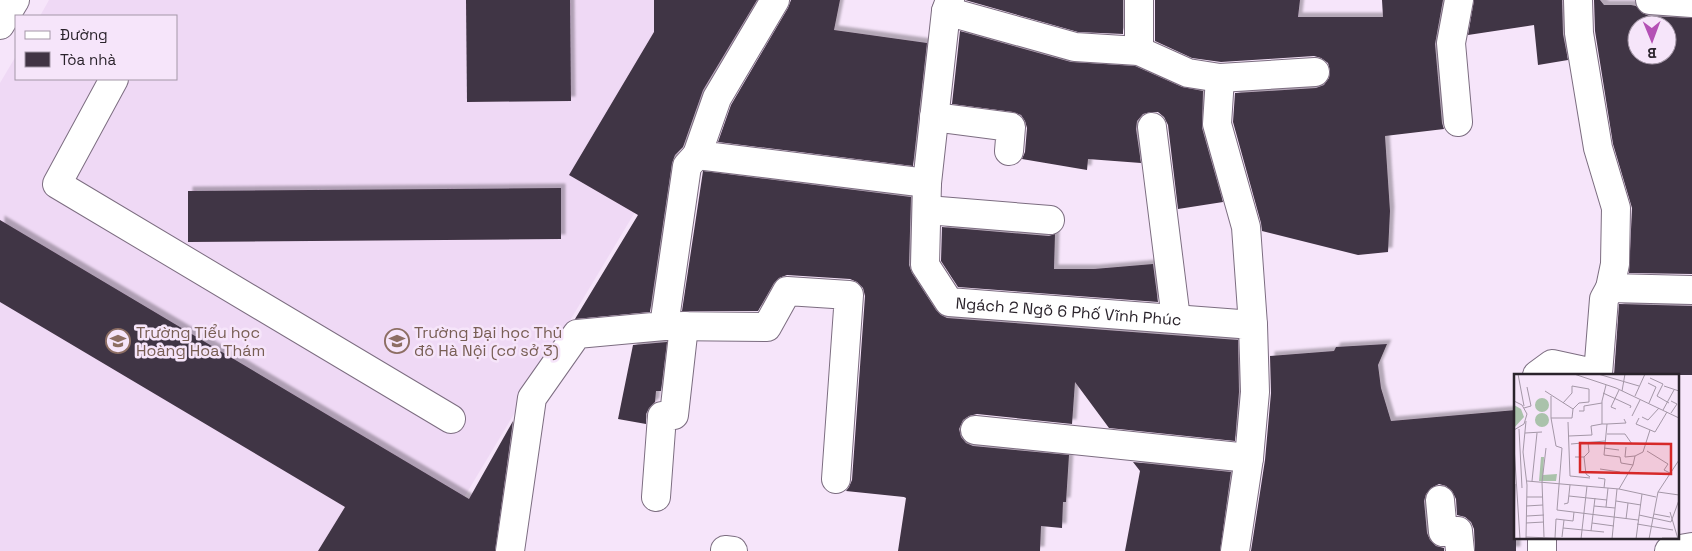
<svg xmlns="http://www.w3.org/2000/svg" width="1692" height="551" viewBox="0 0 1692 551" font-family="'Space Grotesk',sans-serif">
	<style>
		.built { fill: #efd9f5 }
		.building { fill: #413444; fill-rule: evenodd; filter: url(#shadow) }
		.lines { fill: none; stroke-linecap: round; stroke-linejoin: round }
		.minor-casing { stroke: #7c6d80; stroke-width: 30 }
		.minor { stroke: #fff; stroke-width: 28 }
		.labels { text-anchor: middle; stroke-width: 5; stroke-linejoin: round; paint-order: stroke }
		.street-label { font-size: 16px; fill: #2a232b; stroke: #f6e5fa }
		.education-label { font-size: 16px; fill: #785e54; stroke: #f6e5fa; text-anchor: start }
		.inset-road { fill: none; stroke: #a497a7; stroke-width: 1 }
		.view { fill: #d62828; fill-opacity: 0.15; stroke: #d62828; stroke-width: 2.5 }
		.inset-edge { fill: none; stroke: #2a232b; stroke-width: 2.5 }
	</style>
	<defs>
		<filter id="shadow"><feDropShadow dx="4.5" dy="-4.5" stdDeviation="1" flood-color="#0004"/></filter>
	</defs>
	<rect width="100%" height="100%" fill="#f6e5fa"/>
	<path class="built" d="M49,0H762L432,551H0V83L16,56V79H176V16H40Z"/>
	<g class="building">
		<path d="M466,0H570L571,101L467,102Z"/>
		<path d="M654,0H757L703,90L683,147L675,155L672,163L650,312L575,319L638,215L569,175L654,32Z"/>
		<path d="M791,0H840L834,30L927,43L913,166L718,142L731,105L788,8Z"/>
		<path d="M965,0H1123V34L1078,32Z"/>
		<path d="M1155,0H1300L1298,17H1383L1382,0H1443L1435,44L1442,123L1444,129L1385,136L1390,211L1388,252L1358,255L1262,231L1261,223L1233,122L1235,93L1316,88L1324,85L1329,78L1330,71L1328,63L1321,58L1314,56L1221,62L1192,58L1155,41Z"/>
		<path d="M1474,0H1562L1563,34L1568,60L1538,65L1534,25L1468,35Z"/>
		<path d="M1594,0H1600L1604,5H1631L1636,6L1642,13L1649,16L1692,18V274L1629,273L1632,208L1613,144L1595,31ZM1637,25H1667V55H1637Z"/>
		<path d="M960,31L1071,62L1135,66L1182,87L1203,91L1202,128L1223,202L1178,209L1168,125L1164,117L1158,112H1151L1143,114L1137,121L1136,129L1141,163L1088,159L1087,170L1022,159L1025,152L1027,128L1025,121L1021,115L1013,112L952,104Z"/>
		<path d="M703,171L911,197L909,265L912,273L936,310L941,315L947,318L1238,340L1239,392L1235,441L1109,428L1075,382L1072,424L977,414L969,416L963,420L959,429L961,437L966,443L973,446L1069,455L1066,502H1063L1062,528L1041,526L1040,551H898L906,498L904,497L846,491L849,487L852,480L865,296L863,288L857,282L850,279L787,275L779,278L774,283L758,311H682Z"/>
		<path d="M561,188V239L188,242V191Z"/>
		<path d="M0,220L469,499L513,421L495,551H318L345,507L0,302Z"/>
		<path d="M942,227L1049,236L1055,234L1054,269H1094L1153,264L1158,302L958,287L941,261Z"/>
		<path d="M1619,304L1692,306V375H1614Z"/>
		<path d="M667,342L661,391H656L655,402L649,408L646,414V424L618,419L633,345Z"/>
		<path d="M1387,344L1378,365L1381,388L1391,421L1516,410V551H1475L1474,529L1471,522L1465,517L1457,515L1456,499L1452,491L1446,486L1439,484L1431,488L1426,494L1424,501L1427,533L1430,540L1436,546L1444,548V551H1251L1265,460L1271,393L1270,356L1334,351L1336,347Z"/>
		<path d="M1133,462L1231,472L1220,551H1125L1140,471Z"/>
	</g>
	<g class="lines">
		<defs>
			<g id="minor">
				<path id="s1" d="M775,0L717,98L697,155L927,183L925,265L949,302L1253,325L1255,392L1249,458L1235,551"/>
				<path d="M1578,0L1579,33L1598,148L1616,208L1615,264L1610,288"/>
				<path d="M1650,0L1692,3"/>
				<path d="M946,11L1075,47L1139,51L1188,73L1220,78L1315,72"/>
				<path d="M0,25L15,0"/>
				<path d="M1139,51V0"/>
				<path d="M1220,78L1217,124L1246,227L1253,325"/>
				<path d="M114,79L57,184L451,419"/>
				<path d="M934,117L1011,127L1009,151"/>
				<path d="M1458,122L1451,43L1459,0"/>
				<path d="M1152,127L1176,319"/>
				<path d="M927,183L946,11L950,0"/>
				<path d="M927,210L1050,220"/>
				<path d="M664,326L767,327L787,291L849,295L836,479"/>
				<path d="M1537,375L1552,364L1598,374L1604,299L1610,288L1692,290"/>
				<path d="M975,430L1249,458"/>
				<path d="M656,497L662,416L674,415L684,326"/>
				<path d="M1440,500L1443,532L1458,531L1460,551"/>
				<path d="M1542,537V551"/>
				<path d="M725,550L733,551"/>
				<path d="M510,551L532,398L577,334L664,326L687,166L697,155"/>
				<path d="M1669,551L1692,547"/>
			</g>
		</defs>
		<use href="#minor" class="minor-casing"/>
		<use href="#minor" class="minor"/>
	</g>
	<defs>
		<symbol id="school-ring" viewBox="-11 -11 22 22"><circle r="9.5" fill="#f6e5fa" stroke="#8d6e63" stroke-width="1.5"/><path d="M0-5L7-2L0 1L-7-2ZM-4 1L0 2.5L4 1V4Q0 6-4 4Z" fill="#8d6e63"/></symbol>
		<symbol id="university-ring" viewBox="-11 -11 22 22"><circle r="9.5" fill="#f6e5fa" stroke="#8d6e63" stroke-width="1.5"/><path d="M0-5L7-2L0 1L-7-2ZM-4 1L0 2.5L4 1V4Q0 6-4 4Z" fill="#8d6e63"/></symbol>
	</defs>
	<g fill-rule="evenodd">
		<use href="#school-ring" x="104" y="327" width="28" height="28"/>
		<use href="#university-ring" x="383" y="327" width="28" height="28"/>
	</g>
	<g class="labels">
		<g class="street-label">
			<text dy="6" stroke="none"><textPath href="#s1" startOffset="652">Ngách 2 Ngõ 6 Phố Vĩnh Phúc</textPath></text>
		</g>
		<g class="education-label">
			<text x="136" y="338">Trường Tiểu học<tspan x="136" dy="18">Hoàng Hoa Thám</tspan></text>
			<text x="414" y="338">Trường Đại học Thủ<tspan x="414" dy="18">đô Hà Nội (cơ sở 3)</tspan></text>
		</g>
	</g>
	<g transform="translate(1514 374)">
		<rect width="165" height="165" fill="#f6e5fa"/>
		<path d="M21 31a7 7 0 1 1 14 0a7 7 0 1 1-14 0ZM0,31L7,35L10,43L0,54ZM21 46a7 7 0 1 1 14 0a7 7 0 1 1-14 0ZM27,83H30L29,101L43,100L42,107H25Z" fill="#aac2ab"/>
		<path class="inset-road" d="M4,0L10,32M60,0L102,14L165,44M84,0L125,12M136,4L149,10L143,22L155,29M134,9L142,13L135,29M150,12L165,17M31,17L59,35L65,29L75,28V15L58,12V19L49,29M108,17L111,0M89,19L117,32L116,34M37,22V44H58L59,35M121,22L131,0M0,27L8,31L13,40L10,50L0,56M157,27L163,30L157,39M10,34L17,32L13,13M102,35L97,33L105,16M149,36L160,16M65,37H70V32L88,29M118,42L126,26M128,43L134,46L145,34M37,44L42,72L48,74L43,136L124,146M125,44L122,50L141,58L153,38M12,47L9,78L13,111L12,165M54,48L56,102L76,104M88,50H93L90,81L106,83L107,89L119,91L105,115M93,50L112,49L110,45M5,55L8,114M11,59L28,58M93,60H111L118,70M55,62L78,61L77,52L88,50V27L92,11M57,70L91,67M0,72L6,165M112,73L111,83L121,82M90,74L105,76M133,77L154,90L150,96L156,99M61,83H70L75,78L74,68M70,83L72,100L76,103M119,91L121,82L129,78L136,56M86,95L106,98M84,104L91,105L90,114M13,107L105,115L142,123M18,107L23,59M144,118L165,121M55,122L93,126M13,123H29M102,127L127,131M50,130L54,129L56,111M12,132L29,131M80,132L101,134M92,133L94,114M156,138L164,165M140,140L156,143M125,141L157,148M13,142L30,141M112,145L114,129M157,148L165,126M12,149L30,148M78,149L100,152M123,150L159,156M49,154L90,158M77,157L81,124M12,163L62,165M30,163L28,108L32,74M48,163L50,146M41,164L42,145L59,147L60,138M148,164H164M0,165L1,110M67,165L73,112M98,165L103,115M122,165L128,120M135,165L144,118L165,86"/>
		<path class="view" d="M66,69L157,70V100L66,98Z"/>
		<rect width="165" height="165" class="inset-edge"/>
	</g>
	<rect x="15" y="15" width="162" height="65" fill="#f6e5fa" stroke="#a497a7"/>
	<rect x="25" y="31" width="25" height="8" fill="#ffffff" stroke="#a497a7"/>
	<text x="60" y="40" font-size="15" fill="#2a232b">Đường</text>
	<rect x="25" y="52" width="25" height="15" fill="#413444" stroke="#a497a7"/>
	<text x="60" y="65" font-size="15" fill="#2a232b">Tòa nhà</text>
	<g transform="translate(1652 40) rotate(179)"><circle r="24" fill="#f6e5fa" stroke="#a497a7"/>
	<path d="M0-4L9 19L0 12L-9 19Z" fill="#b450b5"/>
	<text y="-8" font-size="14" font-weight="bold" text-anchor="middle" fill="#2a232b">B</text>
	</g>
</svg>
